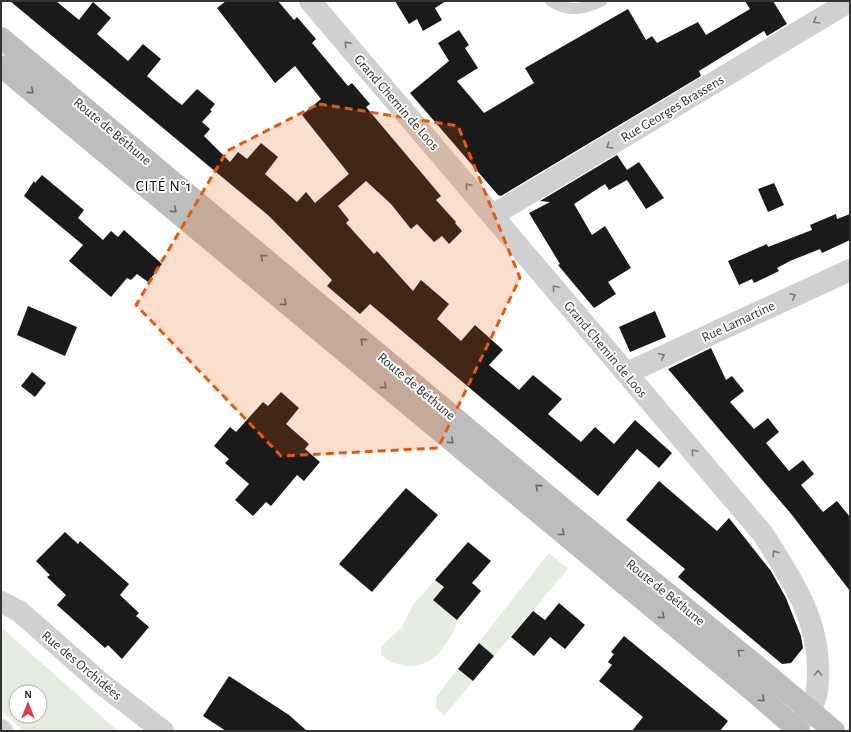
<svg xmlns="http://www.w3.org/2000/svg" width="851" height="732" viewBox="0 0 851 732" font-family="'Alegreya Sans',sans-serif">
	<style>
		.green { fill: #e6ecdf; fill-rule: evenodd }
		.building { fill: #1a1a1a }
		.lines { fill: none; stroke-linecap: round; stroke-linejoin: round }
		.service { stroke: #d0d0d0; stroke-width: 11 }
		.minor { stroke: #d0d0d0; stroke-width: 22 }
		.secondary { stroke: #bdbdbd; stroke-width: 22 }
		.oneway { stroke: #7a7a7a }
		.oneway2 { stroke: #6a6a6a }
		.marked { fill: #e8590c; fill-opacity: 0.2; stroke: #e8590c; stroke-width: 3; stroke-dasharray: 8 5; stroke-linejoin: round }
		.labels { text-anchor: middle; stroke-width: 4; stroke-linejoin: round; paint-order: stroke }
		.street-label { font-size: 14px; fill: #333; stroke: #fff }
		.neighbourhood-label { font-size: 15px; letter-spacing: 1px; fill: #000; stroke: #fff }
	</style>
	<rect width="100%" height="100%" fill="#fff"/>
	<g class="green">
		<path d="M549,553L568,569L494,656L479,644L482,638Z"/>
		<path d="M435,580L444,587L433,600L457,620C456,629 451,635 447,642C431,668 406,674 381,655V647L402,627L413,605Z"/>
		<path d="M1,627L118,731H23L1,710ZM16,692H40V716H16Z"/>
		<path d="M458,669L473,681L444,716L436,707V698L438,694Z"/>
	</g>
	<g class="building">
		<path d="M10,1H56L79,20L93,2L111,18L97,34L128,61L143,44L161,59L147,76L174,99L182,105L197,89L215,104L210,110L212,111L202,122L210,129L204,136L230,162L238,152L247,159L261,143L278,157L265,174L297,202L306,192L315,203L349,174L302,115L321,99L295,66L275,83L217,8L226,1H278L294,20L297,17L316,39L312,43L348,86L352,83L370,104L366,107L441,196L436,200L456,222L455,223L462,231L449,244L442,236L434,242L417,224L411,229L391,204L366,181L338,206L349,220L346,223L374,254L377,251L413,291L421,280L449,304L437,319L461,341L475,325L503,350L489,365L519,390L533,375L562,399L548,414L581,442L595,427L614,444L635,420L672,453L659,468L637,449L598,496L370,304L360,314L327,286L332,280L269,216Z"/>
		<path d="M395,1H446L435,8L442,20L423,31L417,19L409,24Z"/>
		<path d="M745,1H773L787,24L767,36L764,31L699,71L701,76L501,196L498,195L410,93L449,61L438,43L459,30L469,45L465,48L478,68L457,81L484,113L534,83L525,68L628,9L646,40L652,36L657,43L698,22L706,35L750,9Z"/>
		<path d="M617,155L627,170L639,162L664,198L646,209L627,180L609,190L605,184L574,204L592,235L605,226L631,268L608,282L616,294L594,308L558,265L560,264L529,213L550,202L540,201Z"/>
		<path d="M42,175L84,210L78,218L103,240L111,231L118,237L124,230L162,264L148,282L137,274L131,280L127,278L111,297L69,261L83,245L24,196L34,181L35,183Z"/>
		<path d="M774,183L784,205L768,212L758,189Z"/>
		<path d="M836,214L837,219L850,214V240L822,253L820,249L790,261L777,268L779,271L754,283L752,279L739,285L728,261L767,244L768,247L812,230L810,225Z"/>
		<path d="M28,306L77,327L65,356L17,335Z"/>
		<path d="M655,311L666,337L630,352L619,327Z"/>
		<path d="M711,348L726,380L732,376L744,391L730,402L754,429L768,418L779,432L766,443L789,471L803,460L814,474L801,485L823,512L837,501L850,517V591L792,515L668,369Z"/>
		<path d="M32,372L46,383L35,397L21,386Z"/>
		<path d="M281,392L299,408L286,424L309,444L305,449L320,462L304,481L297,475L271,506L266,502L253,516L235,500L249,484L225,463L229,459L214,446L230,427L236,432L263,402L268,406Z"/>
		<path d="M659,481L717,531L729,518L771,571L786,598L801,636L803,648L791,663L782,664L678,577L685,569L626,520Z"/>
		<path d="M406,488L438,515L372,592L339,564Z"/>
		<path d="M65,532L78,544L80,541L129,584L120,595L139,613L136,616L149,627L122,659L108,645L105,648L57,605L66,595L47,577L50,575L36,561Z"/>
		<path d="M468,542L491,561L472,583L481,591L457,620L433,600L444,587L435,580Z"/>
		<path d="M559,603L585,625L565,649L550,637L534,656L511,637L533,611L545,620Z"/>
		<path d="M624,636L728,721L720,731H632L643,717L599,681L612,665L608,662L614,654L611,652Z"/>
		<path d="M479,643L494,656L473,681L458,669Z"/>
		<path d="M229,676L289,715L307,731H226L203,716Z"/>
	</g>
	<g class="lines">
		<path class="service" d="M551,1C568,13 584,9 602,1"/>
		<g class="minor">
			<path d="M310,1L763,534C790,577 819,618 818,671C818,682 818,692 814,702C811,710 804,717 799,725"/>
			<path d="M493,215L850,1"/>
			<path d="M627,373L850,270"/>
			<path d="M1,602L19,611L102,684L163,731"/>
			<path d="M1,730L2,731"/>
		</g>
		<g class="secondary">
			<path d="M1,38L567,512L764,672L834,731"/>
			<path d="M1,66L752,690L799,731"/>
		</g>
	</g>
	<defs><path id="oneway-chevron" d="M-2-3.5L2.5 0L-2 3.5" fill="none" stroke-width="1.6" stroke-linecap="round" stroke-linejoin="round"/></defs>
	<g class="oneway">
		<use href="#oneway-chevron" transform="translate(816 21) rotate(149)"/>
		<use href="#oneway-chevron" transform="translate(347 44) rotate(-131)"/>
		<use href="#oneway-chevron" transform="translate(609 146) rotate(149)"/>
		<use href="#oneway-chevron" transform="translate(468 186) rotate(-131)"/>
		<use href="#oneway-chevron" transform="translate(555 288) rotate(-130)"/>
		<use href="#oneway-chevron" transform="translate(793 296) rotate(-25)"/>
		<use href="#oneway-chevron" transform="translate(662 356) rotate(-25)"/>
		<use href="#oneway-chevron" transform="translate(694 452) rotate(-130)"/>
		<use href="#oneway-chevron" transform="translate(775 553) rotate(-123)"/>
		<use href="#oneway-chevron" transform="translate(818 673) rotate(-89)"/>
	</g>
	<g class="oneway2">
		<use href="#oneway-chevron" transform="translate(31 91) rotate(40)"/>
		<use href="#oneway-chevron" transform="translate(174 210) rotate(40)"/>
		<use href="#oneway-chevron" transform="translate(263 257) rotate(-140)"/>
		<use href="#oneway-chevron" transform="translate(284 303) rotate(40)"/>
		<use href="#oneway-chevron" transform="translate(363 341) rotate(-140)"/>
		<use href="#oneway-chevron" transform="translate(384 386) rotate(40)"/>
		<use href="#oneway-chevron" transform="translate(451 441) rotate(40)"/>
		<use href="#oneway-chevron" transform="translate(538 487) rotate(-140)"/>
		<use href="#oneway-chevron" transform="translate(562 533) rotate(39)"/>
		<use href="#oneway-chevron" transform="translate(662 616) rotate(40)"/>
		<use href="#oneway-chevron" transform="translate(740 652) rotate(-141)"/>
		<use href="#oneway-chevron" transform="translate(762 699) rotate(42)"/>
	</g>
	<path class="marked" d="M319,104L458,126L520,278L438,448L281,456L136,305L227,151Z"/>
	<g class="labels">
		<g class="street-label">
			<text transform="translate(397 102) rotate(49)" y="5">Grand Chemin de Loos</text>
			<text transform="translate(672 108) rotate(-31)" y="5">Rue Georges Brassens</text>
			<text transform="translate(113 131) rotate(40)" y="5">Route de Béthune</text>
			<text transform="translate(738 321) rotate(-25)" y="5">Rue Lamartine</text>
			<text transform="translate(606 349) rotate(50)" y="5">Grand Chemin de Loos</text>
			<text transform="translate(417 386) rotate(40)" y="5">Route de Béthune</text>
			<text transform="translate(666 592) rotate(39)" y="5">Route de Béthune</text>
			<text transform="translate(82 665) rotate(40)" y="5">Rue des Orchidées</text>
		</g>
		<g class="neighbourhood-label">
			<text x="164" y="191">CITÉ N°1</text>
		</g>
	</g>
	<rect width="851" height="732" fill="none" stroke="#333333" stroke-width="4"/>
	<g transform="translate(28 704)"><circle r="19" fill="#ffffff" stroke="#adadad"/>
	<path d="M0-3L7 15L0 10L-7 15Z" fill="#e63946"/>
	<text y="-6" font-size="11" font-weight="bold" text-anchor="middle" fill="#333333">N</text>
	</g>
</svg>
